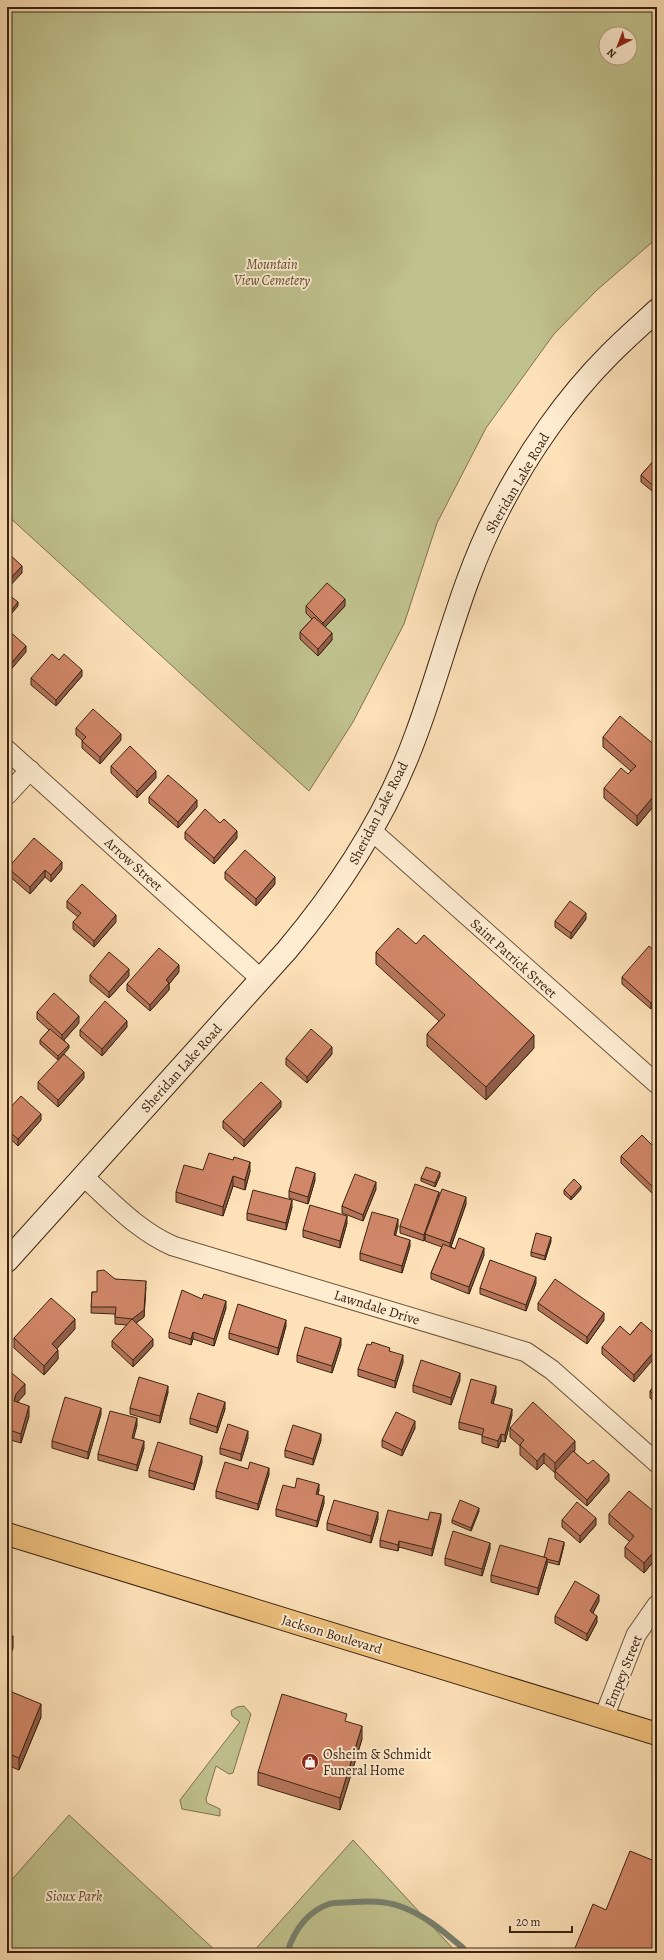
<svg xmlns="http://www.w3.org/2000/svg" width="664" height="1960" viewBox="0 0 664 1960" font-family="Alegreya,serif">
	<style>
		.green { fill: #c0c28e; stroke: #7e7350; fill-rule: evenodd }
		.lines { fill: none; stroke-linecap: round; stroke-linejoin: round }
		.stream { stroke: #78806e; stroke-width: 6 }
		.minor-casing { stroke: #6c533c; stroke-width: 21 }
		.secondary-casing { stroke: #3b2413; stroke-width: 24 }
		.primary-casing { stroke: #3b2413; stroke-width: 24 }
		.minor { stroke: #feecd1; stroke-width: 19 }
		.secondary { stroke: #feecd1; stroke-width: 22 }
		.primary { stroke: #eec07c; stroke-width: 22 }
		.wall { fill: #b4745a; stroke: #3b2413 }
		.shaded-wall { fill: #925e4a; stroke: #3b2413 }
		.building { fill: #d18769; stroke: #3b2413 }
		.labels { text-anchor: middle; stroke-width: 4; stroke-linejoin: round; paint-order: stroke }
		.park-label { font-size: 14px; font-style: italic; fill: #5c4c32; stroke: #feecd1 }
		.street-label { font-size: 14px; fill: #3b2413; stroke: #feecd1 }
		.poi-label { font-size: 14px; fill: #3b2413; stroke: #feecd1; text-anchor: start }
	</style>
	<rect width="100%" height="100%" fill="#fde1b8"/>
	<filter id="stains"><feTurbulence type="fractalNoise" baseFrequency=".005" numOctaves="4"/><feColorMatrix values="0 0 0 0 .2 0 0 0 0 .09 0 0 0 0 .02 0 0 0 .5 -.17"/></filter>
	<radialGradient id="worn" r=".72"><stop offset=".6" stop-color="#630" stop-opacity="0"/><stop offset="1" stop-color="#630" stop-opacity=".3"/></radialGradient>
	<g class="green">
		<path d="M7,7H657V238L597,290L554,334L486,428L437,523L404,624L353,722L309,791L7,515ZM606,34H630V58H606Z"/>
		<path d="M244,1706L251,1714L233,1773L229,1774L216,1766L206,1799L207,1803L220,1809V1816L182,1809L180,1800L240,1722L232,1716L231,1711L237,1707Z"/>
		<path d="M69,1815L218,1953H7V1885Z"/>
		<path d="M353,1840L457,1953H252Z"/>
	</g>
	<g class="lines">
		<path class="stream" d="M287,1953C294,1931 306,1912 329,1904C337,1902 346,1903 354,1902C369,1901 388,1901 402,1907C426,1916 444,1932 463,1948L466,1953"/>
		<defs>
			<g id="minor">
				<path d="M7,750L261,979"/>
				<path d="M7,795L30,770"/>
				<path d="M372,831L657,1084"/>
				<path d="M83,1176C112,1202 138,1231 173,1246L526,1352L552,1370L657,1463"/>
				<path d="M604,1717L636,1635L657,1605"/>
			</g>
			<path id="secondary" d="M7,1261L287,950C341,886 387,815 416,735C444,660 461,581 499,509C527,454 566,398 610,354C625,339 641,325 657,310"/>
			<path id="primary" d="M7,1534L657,1734"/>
		</defs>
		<use href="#minor" class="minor-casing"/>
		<use href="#secondary" class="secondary-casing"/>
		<use href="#primary" class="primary-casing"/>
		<use href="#minor" class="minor"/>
		<use href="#secondary" class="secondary"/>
		<use href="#primary" class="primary"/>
	</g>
	<g class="wall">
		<path d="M657,457V495L641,482V475Z"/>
		<path d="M306,606H345L325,627L332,640L318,656L300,639V632L312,619L306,613Z"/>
		<path d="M59,660L82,676L56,706L31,685V678Z"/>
		<path d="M76,728L121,740L100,764L82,748V740L76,735Z"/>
		<path d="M603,737L657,747V802L637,826L604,798V788L628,774L631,771L603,747Z"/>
		<path d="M111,766L156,778L137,798L111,773Z"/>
		<path d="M149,797L197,807L178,828L149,803Z"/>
		<path d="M220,823L237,838L214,864L185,839V832Z"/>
		<path d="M8,868L62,869L51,882L45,877L30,894L8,875Z"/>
		<path d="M225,872L275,884L256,906L225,879Z"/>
		<path d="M67,901L116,922L94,947L73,929V922L78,917L67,908Z"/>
		<path d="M586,919L571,939L555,927V921Z"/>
		<path d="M376,952L534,1048L486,1100L427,1046V1034L439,1021L376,964Z"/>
		<path d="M657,953L651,1009L622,984V977Z"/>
		<path d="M179,972L169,984V990L150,1011L127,991V984Z"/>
		<path d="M90,975L129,976L109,998L90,982Z"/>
		<path d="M37,1012L79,1023L64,1040L69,1048L58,1060L40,1044V1040L49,1030L37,1019Z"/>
		<path d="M127,1027L102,1056L80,1036V1030Z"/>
		<path d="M332,1054L307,1083L286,1065V1058Z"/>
		<path d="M84,1078L58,1107L38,1089V1082Z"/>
		<path d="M281,1107L244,1147L223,1128V1121Z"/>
		<path d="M7,1111L41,1120L18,1146L7,1136Z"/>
		<path d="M657,1150V1198L621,1163V1156Z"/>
		<path d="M203,1170L250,1171L245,1190L233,1186L223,1216L176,1202V1192Z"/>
		<path d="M440,1176L435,1187L421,1181V1178Z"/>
		<path d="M315,1180L308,1204L289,1198V1191Z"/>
		<path d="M376,1189L363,1221L342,1213V1206Z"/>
		<path d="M581,1189L571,1200L564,1194V1190Z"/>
		<path d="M439,1195L466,1204L451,1247L455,1249L484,1255L469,1294L431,1279V1273L442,1247L425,1241V1237L424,1241L400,1233V1226Z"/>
		<path d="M292,1207L286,1230L247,1220V1213Z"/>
		<path d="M347,1223L340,1248L303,1237V1230Z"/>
		<path d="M398,1226L395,1235L410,1246L402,1273L360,1260V1253Z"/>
		<path d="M551,1241L545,1260L531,1256V1252Z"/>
		<path d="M115,1279L146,1287L144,1317L136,1323L153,1346L133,1367L112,1347V1341L127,1325L115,1324V1314L91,1313L92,1292H97Z"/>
		<path d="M536,1283L526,1311L480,1294V1288Z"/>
		<path d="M202,1299L226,1308L214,1346L193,1339L191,1345L169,1338V1332Z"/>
		<path d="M538,1303L604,1320L587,1344L538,1310Z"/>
		<path d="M641,1322L634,1382L602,1354V1347L630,1335Z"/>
		<path d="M286,1326L278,1355L229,1339V1333Z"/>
		<path d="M75,1329L57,1348L58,1359L44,1375L14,1348V1338Z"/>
		<path d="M341,1345L332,1373L297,1362V1355Z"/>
		<path d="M390,1351L403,1362L395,1388L358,1376V1369Z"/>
		<path d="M7,1369L25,1394L17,1402L29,1416L21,1443L7,1439Z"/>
		<path d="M460,1380L451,1405L413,1392V1385Z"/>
		<path d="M657,1383V1404L650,1398V1391Z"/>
		<path d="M168,1392L160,1423L130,1414V1408Z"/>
		<path d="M496,1393L493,1404L512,1415L505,1442L501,1441L498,1448L482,1443V1435L459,1429V1422Z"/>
		<path d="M225,1409L217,1433L190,1424V1418Z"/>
		<path d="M101,1414L88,1459L52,1448V1441Z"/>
		<path d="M137,1425L133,1439L144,1448L137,1471L98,1460V1454Z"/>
		<path d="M415,1428L402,1456L382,1447V1440Z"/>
		<path d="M510,1428L575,1450L574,1452L588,1464L609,1481L587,1506L555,1478V1473L544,1463L537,1470L520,1455V1446L510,1437Z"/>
		<path d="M248,1438L241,1461L220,1454V1448Z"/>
		<path d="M321,1440L313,1465L285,1457V1450Z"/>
		<path d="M202,1462L194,1490L149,1477V1470Z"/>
		<path d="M248,1469L269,1474L258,1510L216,1498V1491Z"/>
		<path d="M295,1488L319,1490L318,1494L324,1503L317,1527L276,1516V1509Z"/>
		<path d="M479,1511L471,1531L452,1523V1520Z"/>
		<path d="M609,1514H657V1557L644,1573L625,1557V1547L630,1542L609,1524Z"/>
		<path d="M378,1519L371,1543L327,1530V1523Z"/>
		<path d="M428,1520L441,1521L432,1556L399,1547L398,1551L380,1547V1540Z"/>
		<path d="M562,1520L596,1525L580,1543L562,1527Z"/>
		<path d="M564,1545L559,1565L547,1562V1565L538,1595L491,1582V1575L544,1557Z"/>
		<path d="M490,1549L482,1576L445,1565V1558Z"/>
		<path d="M599,1601L593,1613L597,1622L587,1641L555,1623V1616Z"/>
		<path d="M7,1690L41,1717L19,1770L7,1765Z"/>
		<path d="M347,1722L362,1739L340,1810L258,1785V1772Z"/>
	</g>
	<g class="shaded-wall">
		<path d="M22,566V573L7,589V582Z"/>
		<path d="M345,599V606L323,629V623Z"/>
		<path d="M18,602V606L7,619V616Z"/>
		<path d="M332,633V640L318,656V649Z"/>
		<path d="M26,646V652L8,673V667Z"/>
		<path d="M82,670V676L56,706V700Z"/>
		<path d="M121,734V740L100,764V757Z"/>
		<path d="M156,771V778L137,798V791Z"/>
		<path d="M657,776V785L653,780Z"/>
		<path d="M657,792V802L637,826V816Z"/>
		<path d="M197,800V807L178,828V822Z"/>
		<path d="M237,831V838L214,864V858Z"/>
		<path d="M62,862V869L51,882V875Z"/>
		<path d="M45,870V877L30,894V887Z"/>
		<path d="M275,877V884L256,906V899Z"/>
		<path d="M586,913V919L571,939V933Z"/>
		<path d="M8,914V921L7,922V916Z"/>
		<path d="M116,915V922L94,947V941Z"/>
		<path d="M179,965V972L169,984V990L150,1011V1005L166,980Z"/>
		<path d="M129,969V976L109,998V992Z"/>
		<path d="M657,995V1002L651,1009V1003Z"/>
		<path d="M79,1016V1023L62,1042V1035Z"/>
		<path d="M127,1021V1027L102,1056V1049Z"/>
		<path d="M534,1035V1048L486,1100V1087Z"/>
		<path d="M69,1045V1048L58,1060V1056Z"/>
		<path d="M332,1047V1054L307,1083V1077Z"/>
		<path d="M84,1072V1078L58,1107V1100Z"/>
		<path d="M281,1101V1107L244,1147V1140Z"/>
		<path d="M41,1114V1120L18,1146V1139Z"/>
		<path d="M250,1162V1171L245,1190V1180Z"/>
		<path d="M440,1172V1176L435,1187V1183Z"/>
		<path d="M315,1173V1180L308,1204V1197Z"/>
		<path d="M233,1176V1186L223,1216V1207Z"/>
		<path d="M376,1182V1189L363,1221V1215Z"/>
		<path d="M581,1186V1189L571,1200V1197Z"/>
		<path d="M439,1192V1199L425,1234V1237L424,1241V1235Z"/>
		<path d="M466,1197V1204L450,1249V1243Z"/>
		<path d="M292,1200V1207L286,1230V1223Z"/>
		<path d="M347,1216V1223L340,1248V1241Z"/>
		<path d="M398,1219V1226L394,1242V1235Z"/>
		<path d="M551,1237V1241L545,1260V1256Z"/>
		<path d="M410,1240V1246L402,1273V1266Z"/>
		<path d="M484,1248V1255L469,1294V1287Z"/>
		<path d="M536,1277V1283L526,1311V1305Z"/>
		<path d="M146,1281L144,1317L132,1326V1319Z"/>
		<path d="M226,1301V1308L214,1346V1339Z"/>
		<path d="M604,1313V1320L587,1344V1337Z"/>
		<path d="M75,1319V1329L52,1354V1344Z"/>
		<path d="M286,1320V1326L278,1355V1348Z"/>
		<path d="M193,1332V1339L191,1345V1339Z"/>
		<path d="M341,1338V1345L332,1373V1366Z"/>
		<path d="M153,1339V1346L133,1367V1360Z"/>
		<path d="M657,1348V1355L634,1382V1375Z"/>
		<path d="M58,1350V1359L44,1375V1366Z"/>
		<path d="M403,1355V1362L395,1388V1381Z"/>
		<path d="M460,1373V1380L451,1405V1398Z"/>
		<path d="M25,1384V1394L16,1404L14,1401L16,1394Z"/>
		<path d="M168,1386V1392L160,1423V1416Z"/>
		<path d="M496,1386V1393L491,1410V1403Z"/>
		<path d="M225,1402V1409L217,1433V1427Z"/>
		<path d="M29,1406V1416L21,1443V1434Z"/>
		<path d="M101,1408V1414L88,1459V1452Z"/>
		<path d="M512,1409V1415L505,1442V1435Z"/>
		<path d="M137,1418V1425L132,1445V1438Z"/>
		<path d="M415,1421V1428L402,1456V1450Z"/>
		<path d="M248,1431V1438L241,1461V1454Z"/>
		<path d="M321,1434V1440L313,1465V1459Z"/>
		<path d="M501,1434V1441L498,1448V1441Z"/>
		<path d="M144,1441V1448L137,1471V1465Z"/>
		<path d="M575,1441V1450L556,1472H555V1463Z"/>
		<path d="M544,1453V1463L537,1470V1461Z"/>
		<path d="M202,1456V1462L194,1490V1484Z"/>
		<path d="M269,1468V1474L258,1510V1504Z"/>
		<path d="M609,1474V1481L587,1506V1500Z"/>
		<path d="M319,1484V1490L316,1501V1494Z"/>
		<path d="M324,1496V1503L317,1527V1521Z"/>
		<path d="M479,1508V1511L471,1531V1528Z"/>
		<path d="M378,1512V1519L371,1543V1536Z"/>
		<path d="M441,1514V1521L432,1556V1549Z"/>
		<path d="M596,1518V1525L580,1543V1536Z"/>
		<path d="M399,1541V1547L398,1551V1545Z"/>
		<path d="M564,1542V1545L559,1565V1562Z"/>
		<path d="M490,1543V1549L482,1576V1569Z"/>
		<path d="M657,1548V1557L644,1573V1563Z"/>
		<path d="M547,1558V1565L538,1595V1588Z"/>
		<path d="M599,1595V1601L590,1618V1611Z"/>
		<path d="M597,1616V1622L587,1641V1634Z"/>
		<path d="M13,1636V1648L7,1664V1651Z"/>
		<path d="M41,1704V1717L19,1770V1758Z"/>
		<path d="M362,1726V1739L340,1810V1798Z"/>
	</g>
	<g class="building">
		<path d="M657,457V489L641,475Z"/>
		<path d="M7,552L22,566L7,582Z"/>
		<path d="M327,583L345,599L323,623L306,606Z"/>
		<path d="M9,595L18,602L7,616V597Z"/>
		<path d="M314,617L332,633L318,649L300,632Z"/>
		<path d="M7,629L26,646L8,667L7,666Z"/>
		<path d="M52,654L59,660L64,654L82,670L56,700L31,678Z"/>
		<path d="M93,709L121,734L100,757L82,741L86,737L76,728Z"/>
		<path d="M620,716L657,747V776L653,780L657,784V792L637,816L604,788L621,768L628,774L636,766L603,737Z"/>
		<path d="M130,746L156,771L137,791L111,766Z"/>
		<path d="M168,775L197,800L178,822L149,797Z"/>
		<path d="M205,809L220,823L224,819L237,831L214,858L185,832Z"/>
		<path d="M34,838L62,862L51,875L45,870L30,887L8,868Z"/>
		<path d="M245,850L275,877L256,899L225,872Z"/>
		<path d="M82,884L116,915L94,941L73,922L81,913L67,901Z"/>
		<path d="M570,901L586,913L571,933L555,921Z"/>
		<path d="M398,928L416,944L424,935L534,1035L486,1087L427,1034L445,1015L376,952Z"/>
		<path d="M649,946L657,953V995L651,1003L622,977Z"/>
		<path d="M159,948L179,965L166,980L169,983L150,1005L127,984Z"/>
		<path d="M109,952L129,969L109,992L90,975Z"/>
		<path d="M54,993L79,1016L62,1035L37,1012Z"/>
		<path d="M105,1001L127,1021L102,1049L80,1030Z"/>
		<path d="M50,1029L69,1045L58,1056L40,1040Z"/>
		<path d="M311,1029L332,1047L307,1077L286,1058Z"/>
		<path d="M64,1054L84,1072L58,1100L38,1082Z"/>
		<path d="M261,1082L281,1101L244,1140L223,1121Z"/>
		<path d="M21,1096L41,1114L18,1139L7,1130V1111Z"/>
		<path d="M642,1135L657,1150V1191L621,1156Z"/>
		<path d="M209,1153L233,1160L234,1157L250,1162L245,1180L233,1176L223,1207L176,1192L184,1165L203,1170Z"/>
		<path d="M296,1167L315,1173L308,1197L289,1191Z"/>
		<path d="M426,1167L440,1172L435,1183L421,1178Z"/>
		<path d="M355,1174L376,1182L363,1215L342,1206Z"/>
		<path d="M574,1179L581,1186L571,1197L564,1190Z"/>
		<path d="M415,1184L439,1192L424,1235L400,1226Z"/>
		<path d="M442,1189L466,1197L450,1243L425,1234Z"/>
		<path d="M253,1190L292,1200L286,1223L247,1213Z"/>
		<path d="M310,1205L347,1216L340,1241L303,1230Z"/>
		<path d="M372,1212L398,1219L394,1235L410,1240L402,1266L360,1253Z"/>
		<path d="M536,1233L551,1237L545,1256L531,1252Z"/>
		<path d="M459,1238L484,1248L469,1287L431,1273L443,1244L455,1249Z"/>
		<path d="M490,1260L536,1277L526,1305L480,1288Z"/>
		<path d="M104,1270L115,1279L146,1281L144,1310L132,1319L115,1317L116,1307H91L92,1292H97V1271Z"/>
		<path d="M555,1279L604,1313L587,1337L538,1303Z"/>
		<path d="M182,1290L202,1299L204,1294L226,1301L214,1339L193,1332L191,1339L169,1332Z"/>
		<path d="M51,1298L75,1319L52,1344L58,1350L44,1366L14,1338Z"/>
		<path d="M238,1304L286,1320L278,1348L229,1333Z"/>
		<path d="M132,1319L153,1339L133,1360L112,1341Z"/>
		<path d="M641,1322L657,1336V1348L634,1375L602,1347L620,1326L630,1335Z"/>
		<path d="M305,1327L341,1338L332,1366L297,1355Z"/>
		<path d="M372,1342L390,1348L389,1351L403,1355L395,1381L358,1369L367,1344L371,1345Z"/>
		<path d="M421,1360L460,1373L451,1398L413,1385Z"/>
		<path d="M7,1369L25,1384L16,1394L14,1401L29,1406L21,1434L7,1429Z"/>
		<path d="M139,1377L168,1386L160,1416L130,1408Z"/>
		<path d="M471,1379L496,1386L491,1403L512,1409L505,1435L501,1434L498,1441L482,1436L484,1429L459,1422Z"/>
		<path d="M657,1383V1398L650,1391Z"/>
		<path d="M198,1393L225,1402L217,1427L190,1418Z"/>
		<path d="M65,1397L101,1408L88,1452L52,1441Z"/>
		<path d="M533,1402L575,1441L555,1463L544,1453L537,1461L520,1445L524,1440L510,1428Z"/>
		<path d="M110,1411L137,1418L132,1438L144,1441L137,1465L98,1454Z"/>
		<path d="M396,1412L415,1421L402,1450L382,1440Z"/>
		<path d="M228,1424L248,1431L241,1454L220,1448Z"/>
		<path d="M293,1425L321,1434L313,1459L285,1450Z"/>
		<path d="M158,1442L202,1456L194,1484L149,1470Z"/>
		<path d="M573,1451L588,1464L593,1460L609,1474L587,1500L555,1471Z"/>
		<path d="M225,1462L248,1469L250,1462L269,1468L258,1504L216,1491Z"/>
		<path d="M297,1478L319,1484L316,1494L324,1496L317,1521L276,1509L283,1485L295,1488Z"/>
		<path d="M629,1491L657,1514V1548L644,1563L625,1547L634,1536L609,1514Z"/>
		<path d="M334,1500L378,1512L371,1536L327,1523Z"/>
		<path d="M460,1500L479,1508L471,1528L452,1520Z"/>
		<path d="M577,1502L596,1518L580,1536L562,1520Z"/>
		<path d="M388,1510L428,1520L430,1512L441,1514L432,1549L399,1541L398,1545L380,1540Z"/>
		<path d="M453,1531L490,1543L482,1569L445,1558Z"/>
		<path d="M549,1538L564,1542L559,1562L546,1559L547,1558L544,1557Z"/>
		<path d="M500,1545L547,1558L538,1588L491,1575Z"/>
		<path d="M575,1581L599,1595L590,1611L597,1616L587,1634L555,1616Z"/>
		<path d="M7,1634L13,1636L7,1651Z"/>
		<path d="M7,1690L41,1704L19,1758L7,1753Z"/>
		<path d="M282,1694L347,1714L345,1721L362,1726L340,1798L258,1772Z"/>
		<path d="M630,1851L657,1862V1953H573L593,1904L606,1910Z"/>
	</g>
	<defs>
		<symbol id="shop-disc" viewBox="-11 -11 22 22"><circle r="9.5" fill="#8f2418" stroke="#feecd1"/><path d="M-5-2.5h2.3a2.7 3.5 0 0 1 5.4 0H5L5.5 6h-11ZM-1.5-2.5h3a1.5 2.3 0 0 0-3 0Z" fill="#fff"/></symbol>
	</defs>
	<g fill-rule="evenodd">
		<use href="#shop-disc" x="300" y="1752" width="20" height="20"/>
	</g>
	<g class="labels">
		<g class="park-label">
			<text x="272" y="269">Mountain<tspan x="272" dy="16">View Cemetery</tspan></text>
			<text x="74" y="1901">Sioux Park</text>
		</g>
		<g class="street-label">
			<text transform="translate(517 483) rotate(-60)" y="5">Sheridan Lake Road</text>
			<text transform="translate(378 813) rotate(-63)" y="5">Sheridan Lake Road</text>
			<text transform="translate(134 864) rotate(42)" y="5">Arrow Street</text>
			<text transform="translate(514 958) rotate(42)" y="5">Saint Patrick Street</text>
			<text transform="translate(181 1068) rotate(-48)" y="5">Sheridan Lake Road</text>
			<text transform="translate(377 1307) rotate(17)" y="5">Lawndale Drive</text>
			<text transform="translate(332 1634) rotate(17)" y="5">Jackson Boulevard</text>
			<text transform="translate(623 1671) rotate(-68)" y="5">Empey Street</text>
		</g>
		<g class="poi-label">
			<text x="323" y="1759">Osheim &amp; Schmidt<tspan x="323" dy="16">Funeral Home</tspan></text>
		</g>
	</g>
	<rect width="664" height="1960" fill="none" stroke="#fde1b8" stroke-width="24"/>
	<rect x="8" y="8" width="648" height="1944" fill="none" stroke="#3b2413" stroke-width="2"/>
	<rect x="12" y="12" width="640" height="1936" fill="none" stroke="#3b2413"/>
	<g transform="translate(618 46) rotate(222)"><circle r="19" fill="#feecd1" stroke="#b09c85"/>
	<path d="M0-3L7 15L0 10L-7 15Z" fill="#8f2418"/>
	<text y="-6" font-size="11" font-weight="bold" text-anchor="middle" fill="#3b2413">N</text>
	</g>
	<path d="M510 1926v6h62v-6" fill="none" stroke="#3b2413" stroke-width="2"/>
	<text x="516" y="1926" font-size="12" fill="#3b2413" stroke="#feecd1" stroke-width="3" paint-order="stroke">20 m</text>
	<rect width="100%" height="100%" filter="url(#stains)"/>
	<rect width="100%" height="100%" fill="url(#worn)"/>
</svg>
